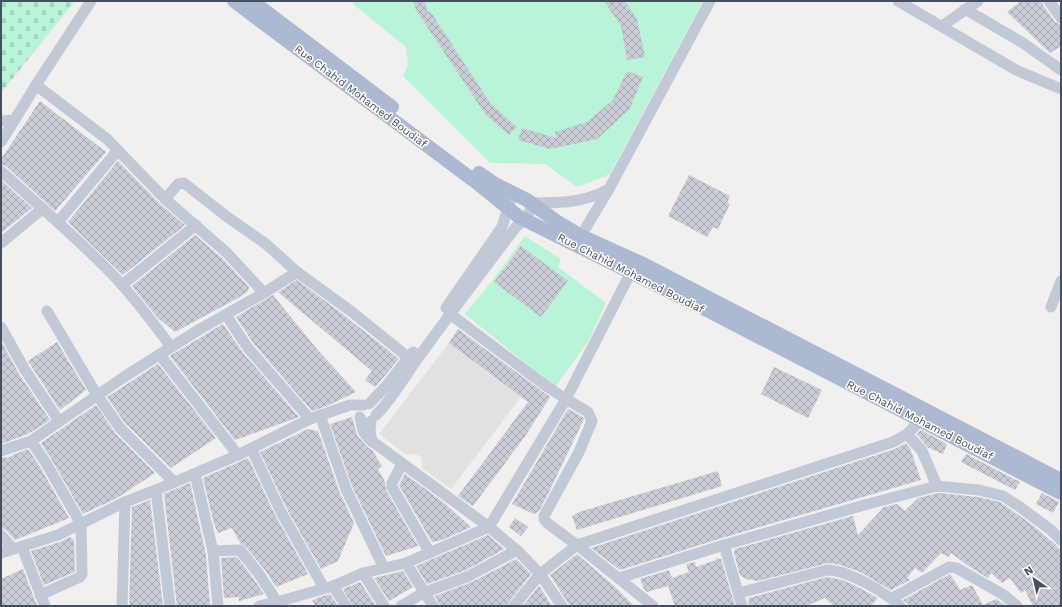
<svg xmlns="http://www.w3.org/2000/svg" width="1062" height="607" viewBox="0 0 1062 607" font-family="'Work Sans',sans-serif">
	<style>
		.education { fill: #e3e0e1 }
		.cemetery { fill: url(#cemetery-stones) }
		.pitch { fill: #b9f4d8 }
		.building { fill: url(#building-cross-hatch) }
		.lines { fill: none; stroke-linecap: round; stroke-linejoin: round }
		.minor { stroke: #c1c9d6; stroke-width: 11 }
		.major { stroke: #acb9d1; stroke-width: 14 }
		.labels { text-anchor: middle; stroke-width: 3; stroke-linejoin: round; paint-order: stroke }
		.street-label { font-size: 11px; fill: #454f5f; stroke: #fff }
	</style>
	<defs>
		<pattern id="cemetery-stones" width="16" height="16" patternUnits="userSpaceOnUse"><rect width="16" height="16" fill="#b9f4d8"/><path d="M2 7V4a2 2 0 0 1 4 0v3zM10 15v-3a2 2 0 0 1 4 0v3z" fill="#a0d3bc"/></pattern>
		<pattern id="building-cross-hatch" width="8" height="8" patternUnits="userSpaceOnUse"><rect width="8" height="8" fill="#cacdd5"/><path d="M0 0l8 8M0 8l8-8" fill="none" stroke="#a6a9b0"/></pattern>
	</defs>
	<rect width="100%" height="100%" fill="#f2efef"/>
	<path class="education" d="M449,343L521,397L451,489L422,468V458L416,454L406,455L379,434Z"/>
	<path class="cemetery" d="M1,1H75L1,93Z"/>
	<g class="pitch">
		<path d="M353,1H703L610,174L577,187L545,164L490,163L403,76L408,65L406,47L353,4Z"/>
		<path d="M525,236L561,259L558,267L606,303L588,342L555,387L465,314L492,281Z"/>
	</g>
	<g class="building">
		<path d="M413,1H425L428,13L430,11L491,104L517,127L509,135L485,114L416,10Z"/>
		<path d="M604,1H625L637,19L645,57L627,60L621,26Z"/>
		<path d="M1021,1H1042L1043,5L1055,22L1061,25V46L1050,53L1007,12Z"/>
		<path d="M627,71L643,77L629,110L597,139L550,149L518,140L522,128L556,138L555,132L587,122L613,100Z"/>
		<path d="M40,101L106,152L55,211L6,166L1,164V159Z"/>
		<path d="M118,161L160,204L185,225L123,275L68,222Z"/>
		<path d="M689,175L730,196L727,203L730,204L718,229L713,227L707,237L668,216Z"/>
		<path d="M1,180L32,208L1,233Z"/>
		<path d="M195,235L222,258L249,287L248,291L238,298L175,332L158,318L132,286Z"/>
		<path d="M521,246L568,281L541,317L494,282Z"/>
		<path d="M297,280L340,312L399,359L375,387L365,380L372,371L278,292Z"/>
		<path d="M273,295L316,348L356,392L327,406L312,411L254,344L236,317Z"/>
		<path d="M223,324L243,353L299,417L235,440L170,356Z"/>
		<path d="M458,329L550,397L526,435L473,506L458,496L528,402L449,343Z"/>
		<path d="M1,341L19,374L50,420L28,434L1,444Z"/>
		<path d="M57,342L86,390L60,410L28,361Z"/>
		<path d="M158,364L216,438L171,468L125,423L107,397Z"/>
		<path d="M774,367L822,390L808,418L761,394Z"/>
		<path d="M96,405L115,433L155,473L117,498L83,514L52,460L41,443Z"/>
		<path d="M568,409L583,417L584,419L548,494L539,511L534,514L512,504Z"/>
		<path d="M352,417L357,435L367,447L372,450L382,466L378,469L385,482L386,490L418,546L386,556L352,486L330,424Z"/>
		<path d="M308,429L318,431L339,491L354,523L338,561L321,569L287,509L260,452Z"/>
		<path d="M921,430L947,444L943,454L927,447L917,434Z"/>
		<path d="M906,443L910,448L921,480L722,538L620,570L591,548L895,449Z"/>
		<path d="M28,449L40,467L69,518L15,540L6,530L1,528V458L6,457L7,458L15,454Z"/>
		<path d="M966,454L1020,482L1015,490L961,462Z"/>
		<path d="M248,458L275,515L308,574L276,587L265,570L245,546L240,543L232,528L218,533L214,524L203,478Z"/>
		<path d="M718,471L722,486L577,530L572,516L579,512Z"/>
		<path d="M405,474L443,502L471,527L442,540L432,542L399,485Z"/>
		<path d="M190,483L206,555L210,606H177L164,494Z"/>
		<path d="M938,493L978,497L1000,502L1031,524L1055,544L1061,551V606H1033L1025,590L1021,593L1010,578L1002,583L991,573L988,578L967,565L951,553L948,557L941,553L922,573L915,568L907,578L910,580L891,590L858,571L837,564L828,563L758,581L746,579L740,575L734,553L735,549L853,516L858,535L884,507L897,504L905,511L918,498Z"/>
		<path d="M1042,493L1059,502L1053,513L1036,504Z"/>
		<path d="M150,500L163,606H129L132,507Z"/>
		<path d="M515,518L528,527L521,536L509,527Z"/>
		<path d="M488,535L504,549L466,570L427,584L416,566Z"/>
		<path d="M70,537L74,540L75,572L44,585L31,551L60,542Z"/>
		<path d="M577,554L614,586L634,606H570L550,575Z"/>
		<path d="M237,557L253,578L264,594L239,601V597L224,598L221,558Z"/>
		<path d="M716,558L721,559L735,606H675L668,586L647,592L644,589L640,579L669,570L672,578L689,572L686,564L695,562L696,567L716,560Z"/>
		<path d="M516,559L531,574L509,602L507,606H440L435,596L472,582Z"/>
		<path d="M23,569L37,606H1V579Z"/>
		<path d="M403,571L413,587L389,601L374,578Z"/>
		<path d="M950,574L960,590L972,585L983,605L996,599L1006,606H911L903,600Z"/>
		<path d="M827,577L842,580L852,584L878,598L871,606H834L825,598L806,606H749L748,600L749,598Z"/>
		<path d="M360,582L376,606H353L343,589Z"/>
		<path d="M539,586L552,606H523Z"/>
		<path d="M330,594L338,606H316L312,601L317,598Z"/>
	</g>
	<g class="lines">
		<g class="minor">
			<path d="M898,1L1016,70L1061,89"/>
			<path d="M1049,1L1061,18"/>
			<path d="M965,9L1023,43L1061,70"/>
			<path d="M942,26L978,1"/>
			<path d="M36,85L107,139L165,199L227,253L264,293"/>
			<path d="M1,121L14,120"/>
			<path d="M1,142L36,85L91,1"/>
			<path d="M1,171C37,204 75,236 109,271C132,294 152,321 171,347"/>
			<path d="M165,199L178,184L184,183L226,216L266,244L297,272L352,312L409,358"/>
			<path d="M58,222L118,150"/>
			<path d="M581,236L609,189L710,1"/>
			<path d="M1,243L42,209"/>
			<path d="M122,285L196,225"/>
			<path d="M1051,307L1061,281"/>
			<path d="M446,308L502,227L510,202"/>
			<path d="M47,311L97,395L120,428L174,482"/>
			<path d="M450,314L546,386L566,399L631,272"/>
			<path d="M226,315L248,348L310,419"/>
			<path d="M1,327L25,370L59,421"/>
			<path d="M160,355L238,455"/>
			<path d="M369,404L387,385L413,352"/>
			<path d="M320,415L346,489L384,568"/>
			<path d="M376,415C394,397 406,374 421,354C452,311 484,269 516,227C524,220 531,214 532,203C561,203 583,203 609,189"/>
			<path d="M360,417L363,431L369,439L489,527L519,552L540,574L562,606"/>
			<path d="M371,421L370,430L372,442"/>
			<path d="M907,434L922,451L937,486"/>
			<path d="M31,441L46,463L81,524L82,574L80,577L40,595"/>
			<path d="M251,448L281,512L324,588"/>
			<path d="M1,451L31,441L124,377L200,329L264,293L297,272"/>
			<path d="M402,464L392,483V487L430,553"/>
			<path d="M195,474L213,551L218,606"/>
			<path d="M156,490L170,606"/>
			<path d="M1,535L13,549"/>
			<path d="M724,545L742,606"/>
			<path d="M22,547L45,606"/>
			<path d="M213,551L240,550L259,574L277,602"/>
			<path d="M1,553L58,535L125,502L156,490L238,455L310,419L350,405H363"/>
			<path d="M406,563L433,606"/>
			<path d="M363,573L384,606"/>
			<path d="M619,578L724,545L868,504L937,486L979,490L1003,496L1020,507L1051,530L1061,540"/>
			<path d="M333,586L346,606"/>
			<path d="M739,593L827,570C847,570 885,592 900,606"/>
			<path d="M892,598L949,567L956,568L960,570L1004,595L1017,606"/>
			<path d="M122,606L125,502"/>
			<path d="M259,606L284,600L333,586L363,573L406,563L489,527L566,399L588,412L592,421L579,452L544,516V519L547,523L577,545L653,606"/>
			<path d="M401,606L423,593L469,576L517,550"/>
			<path d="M514,606L540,574L577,545L893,442L907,434L920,421"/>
		</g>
		<g class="major">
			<path d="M234,1L481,186L519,217L703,308L1061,493"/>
			<path d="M252,1L392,107"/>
			<path d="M479,173L495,184L527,200L556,221L581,236L643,264L1061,480"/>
		</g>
	</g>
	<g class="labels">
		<g class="street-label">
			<text transform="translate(361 96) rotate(37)" y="4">Rue Chahid Mohamed Boudiaf</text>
			<text transform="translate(631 273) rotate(27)" y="4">Rue Chahid Mohamed Boudiaf</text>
			<text transform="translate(920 420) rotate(27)" y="4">Rue Chahid Mohamed Boudiaf</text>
		</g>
	</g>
	<rect width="1062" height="607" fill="none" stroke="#454f5f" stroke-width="4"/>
	<g transform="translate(1034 579) rotate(326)" stroke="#ffffff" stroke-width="3" paint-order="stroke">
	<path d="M0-3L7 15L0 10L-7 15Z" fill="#454f5f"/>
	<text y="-6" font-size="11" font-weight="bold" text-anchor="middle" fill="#454f5f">N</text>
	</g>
</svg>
